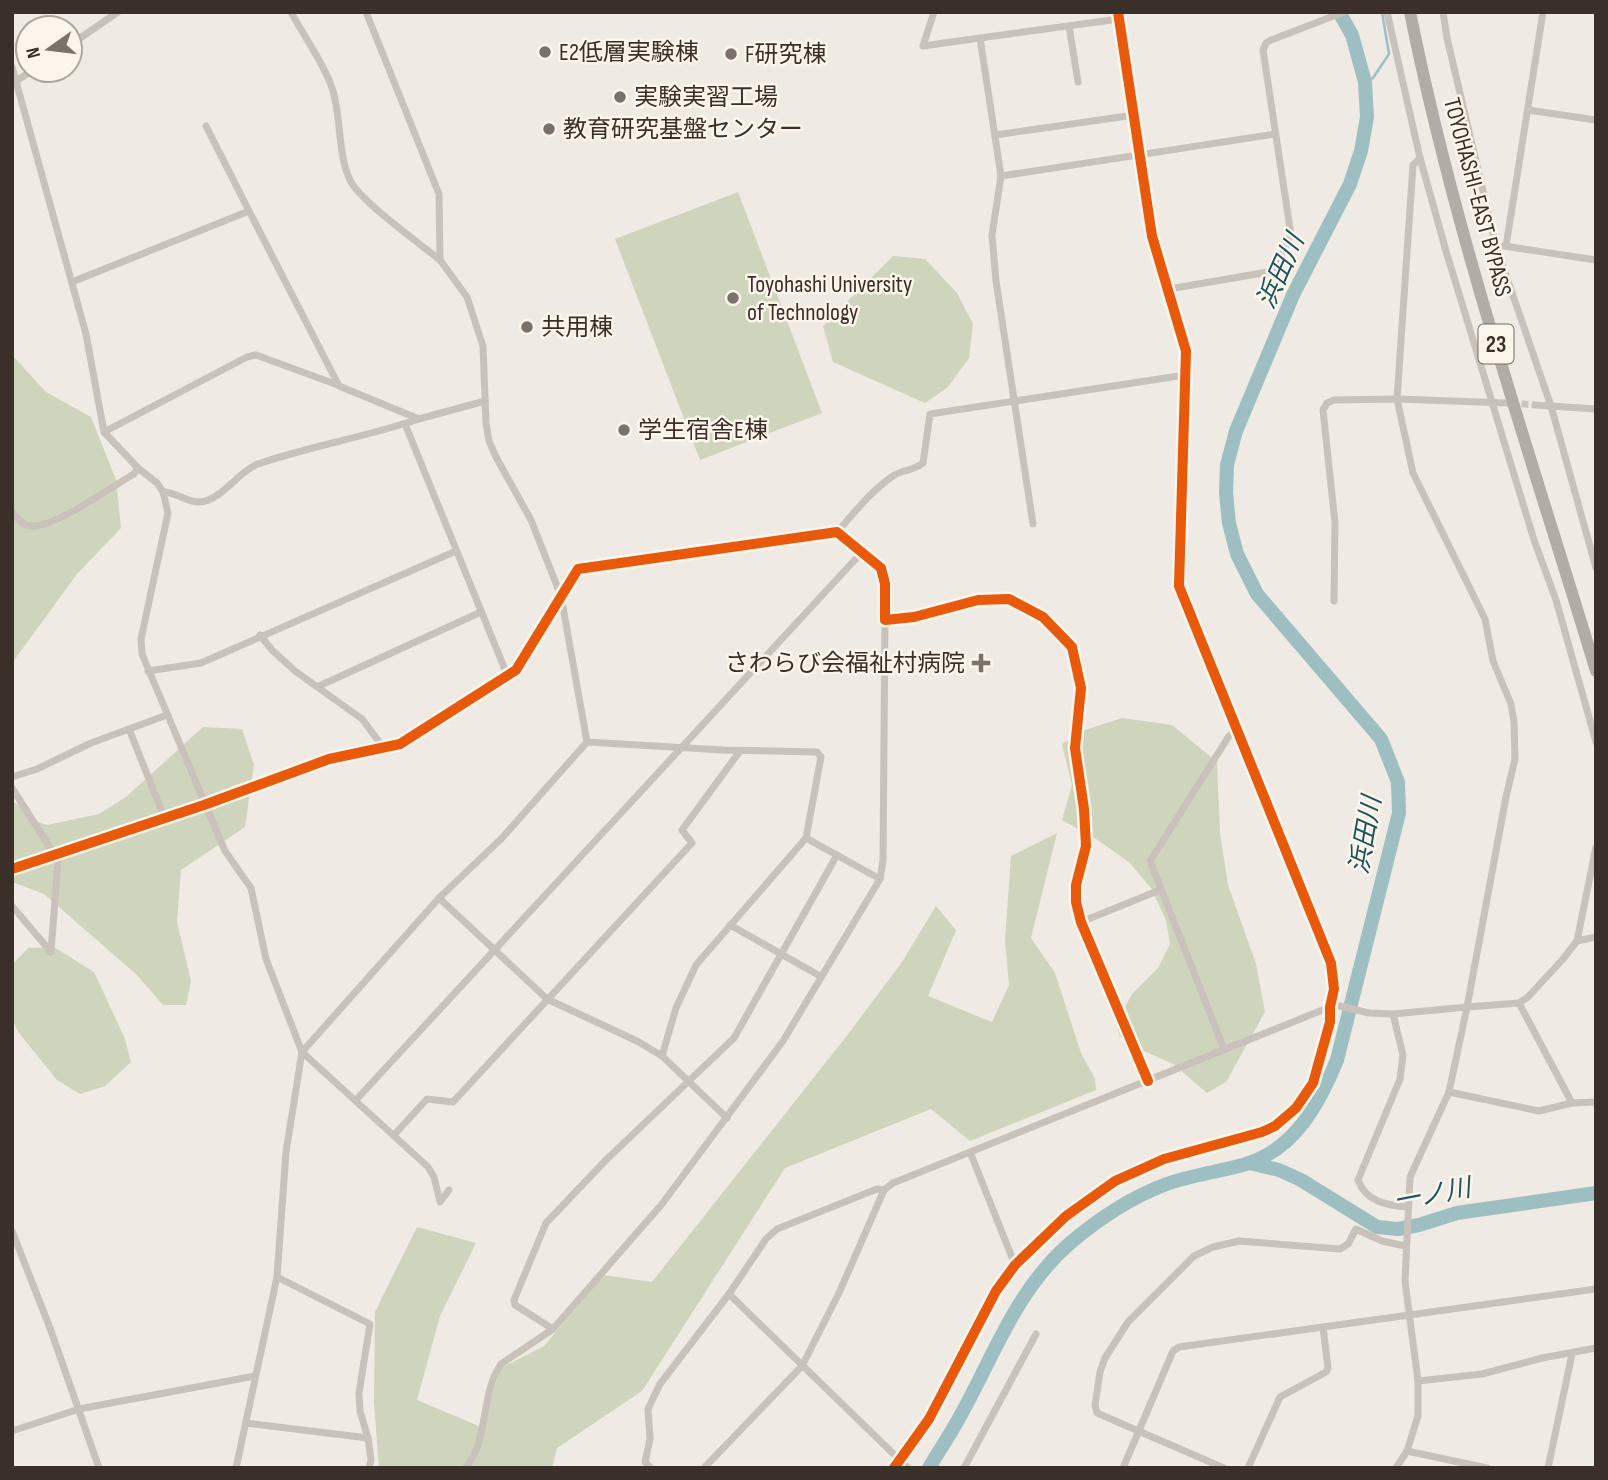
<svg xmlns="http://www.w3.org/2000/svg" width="1608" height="1480" viewBox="0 0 1608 1480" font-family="'Sofia Sans Condensed','Noto Sans JP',sans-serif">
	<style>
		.green { fill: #ced5bc }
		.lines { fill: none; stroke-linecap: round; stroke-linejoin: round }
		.stream { stroke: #9ebfc1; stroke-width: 2.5 }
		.river { stroke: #9ebfc1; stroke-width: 14 }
		.minor-tunnel { stroke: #cbc5be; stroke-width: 7; stroke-dasharray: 7 3.5; stroke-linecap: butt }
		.minor { stroke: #c8c2bb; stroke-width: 7 }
		.trunk { stroke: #b2aca6; stroke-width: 12 }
		.cycleway-casing { stroke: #fbf5eb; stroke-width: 15 }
		.cycleway { stroke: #e8590c; stroke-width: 10 }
		.poi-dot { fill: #79716a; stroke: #fbf5eb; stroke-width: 2.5 }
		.labels { text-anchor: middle; stroke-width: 5; stroke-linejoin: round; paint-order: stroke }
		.shield { fill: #fbf5eb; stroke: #746b63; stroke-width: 2 }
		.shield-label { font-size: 23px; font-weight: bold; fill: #3a3029 }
		.poi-label { font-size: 24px; fill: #3a3029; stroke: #fbf5eb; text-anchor: start }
		.street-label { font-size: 24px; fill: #3a3029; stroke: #fbf5eb }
		.water-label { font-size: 26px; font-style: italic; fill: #1c545e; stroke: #fbf5eb }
	</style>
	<rect width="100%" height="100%" fill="#efeae3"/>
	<g class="green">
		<path d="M738,192L822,413L700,460L615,239Z"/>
		<path d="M893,256L925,259L957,293L973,324L969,358L948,387L925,403L833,362L823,326Z"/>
		<path d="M12,355L46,392L91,417L116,480L121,528L77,574L12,663Z"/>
		<path d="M1122,718L1172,725L1217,762L1220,833L1228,885L1256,964L1265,1012L1226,1082L1207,1093L1173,1064L1142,1050L1120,1037L1116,1024L1132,994L1158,968L1170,944L1166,920L1151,888L1129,862L1096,839L1062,820L1072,785L1062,744L1085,730Z"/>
		<path d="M203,727L242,729L254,765L245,827L181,870L177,922L191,981L186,1005H163L138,976L44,894L12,882V801L25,809L33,820L47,825L99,814L126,797Z"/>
		<path d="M1057,833L1031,938L1055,973L1081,1053L1095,1079L1096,1090L970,1141L931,1109L785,1168L642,1391L557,1448L552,1468H379L374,1403L375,1312L417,1227L476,1243L440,1316L417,1400L481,1427L501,1368L544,1346L603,1275L652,1282L849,1033L902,962L936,906L956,930L928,996L992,1022L1009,985L1005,940L1011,856Z"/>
		<path d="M54,947L94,972L125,1039L131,1062L105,1086L80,1094L57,1080L19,1033L12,1020V965L28,948Z"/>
	</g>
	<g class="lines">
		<path class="stream" d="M1365,82L1373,78L1389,54L1382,12"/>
		<g class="river">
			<path d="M1249,1163L1279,1170L1301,1180L1377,1227L1398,1229L1419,1225L1457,1213L1596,1193"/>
			<path d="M929,1468C937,1454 946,1441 954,1427C991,1364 1013,1293 1069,1244C1096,1221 1130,1198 1164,1185C1190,1175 1219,1172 1246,1164C1295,1149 1319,1104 1337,1060L1399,813L1398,782L1381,739L1257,594L1237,554L1229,523L1226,493L1227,465L1236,431L1293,295L1350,184L1361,151L1367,117L1365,82L1352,35L1339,12"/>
		</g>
		<path class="minor-tunnel" d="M1511,403L1535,405"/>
		<g class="minor">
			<path d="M291,12C303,35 325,65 332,88C342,117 337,156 351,182C363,203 419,243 440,260"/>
			<path d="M366,12L439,194L440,260L467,297L483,346L486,423L489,441L496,457L531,520L561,596L587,742L502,838L439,898L302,1052L428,1167L434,1177L440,1202L449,1190"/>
			<path d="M934,12L923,46L980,38L1001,176L992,235L996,281L1033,524"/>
			<path d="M1387,12L1420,158L1446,251L1534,540L1556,600L1596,742"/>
			<path d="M1443,12L1447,38L1496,246L1551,406L1596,568"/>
			<path d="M1069,26L1078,82"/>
			<path d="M980,38L1119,19"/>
			<path d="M70,45L118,12"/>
			<path d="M12,67L86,334L104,432L138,468L157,483L163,492L168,513L141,639L142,654L225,851L251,888L266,959L302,1052L286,1152L277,1277L236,1468"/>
			<path d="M13,83L33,70"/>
			<path d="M1528,110L1596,120"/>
			<path d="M206,126L249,211"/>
			<path d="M995,135L1134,115"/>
			<path d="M1420,158L1413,165L1397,399L1413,473L1485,619L1493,661L1511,704L1514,722L1515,759L1506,797L1467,1007L1519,1003L1528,997L1563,959L1577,941L1596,847"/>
			<path d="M1001,176L1275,134"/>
			<path d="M1504,246L1596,260"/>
			<path d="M1506,246L1543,12"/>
			<path d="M72,282L249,211L339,386L419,419L485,401"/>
			<path d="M1169,289L1274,271L1291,235L1263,50L1266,43L1271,40L1344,12"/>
			<path d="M1535,405L1596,409"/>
			<path d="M405,424L508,677"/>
			<path d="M104,432L247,357L256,355L338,385"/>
			<path d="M163,492C176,492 186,502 199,502C222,501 238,471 258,464C310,446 366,437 419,419"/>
			<path d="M12,511C18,519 23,527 33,526C57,526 111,487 134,474L138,468"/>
			<path d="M837,532C855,512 871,491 893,476C903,469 911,472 923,463L930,414L1185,375"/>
			<path d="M1334,601L1335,523L1323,410L1327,403L1334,400L1397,399L1507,403"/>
			<path d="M260,635L272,650L295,671L362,719L383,747"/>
			<path d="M148,671L201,663L456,551"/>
			<path d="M319,686L481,612"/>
			<path d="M129,729L165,819"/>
			<path d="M587,742L723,750L817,752L821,757L806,838L696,965L676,1008L662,1056"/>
			<path d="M12,777L37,769L91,743L167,715"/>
			<path d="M12,788L58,860L51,952"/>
			<path d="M806,838L880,879"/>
			<path d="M12,869L204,805L329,759L400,744L516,670L578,569L837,532L881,568L885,584V620L914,617L978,600L1009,599L1043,617L1072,647L1081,688L1075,748L1084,809L1086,846L1076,885V902L1081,922L1148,1081"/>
			<path d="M439,898L547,999L637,1041L662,1056L727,1118"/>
			<path d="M12,906L51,952"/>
			<path d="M1081,922L1160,890"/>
			<path d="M730,925L820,976"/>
			<path d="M1577,941L1596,937"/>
			<path d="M1519,1003L1572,1103"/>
			<path d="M1393,1014L1403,1055L1400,1079L1358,1180C1366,1202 1386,1205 1407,1207"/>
			<path d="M1224,1049L1150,861L1229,736L1238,730"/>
			<path d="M1449,1092L1539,1111L1572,1103L1596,1102"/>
			<path d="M356,1100C524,916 695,735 863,551"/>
			<path d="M394,1135L427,1099L453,1102L692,843L682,830L740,751"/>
			<path d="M970,1152L1015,1265"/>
			<path d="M12,1231L50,1328L99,1468"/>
			<path d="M277,1277L370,1324L359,1393L360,1411L368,1438"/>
			<path d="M729,1294L908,1468"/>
			<path d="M553,1329L515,1305L514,1300L546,1223L606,1160L734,1038L837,855"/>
			<path d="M1418,1381L1482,1374L1542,1358L1596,1348"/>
			<path d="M246,1423L368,1438L371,1460L369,1468"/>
			<path d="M12,1431L79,1409L255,1376"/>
			<path d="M1407,1451L1487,1468"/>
			<path d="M465,1468C489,1443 480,1394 501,1364L553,1329L662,1204L783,1041L880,879L883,861L885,620"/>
			<path d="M651,1468L645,1462L650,1439L648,1409L660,1384L729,1294L766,1239L777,1229L877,1189L884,1190"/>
			<path d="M704,1468L802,1366L839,1293L884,1190L893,1183L1330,1007L1335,1005L1369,1013L1393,1014L1467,1007L1449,1092L1410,1177L1405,1281L1418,1381V1416L1407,1451L1396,1468"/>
			<path d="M894,1468L929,1419L996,1291L1015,1265L1066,1216L1115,1181L1164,1159L1262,1132L1275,1126L1296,1108L1313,1083L1330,1022V1007L1334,989L1331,963L1179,586L1186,351L1152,236L1118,12"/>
			<path d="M964,1468L1036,1334"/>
			<path d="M1123,1468L1173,1351L1179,1347L1596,1289"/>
			<path d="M1224,1468L1097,1413L1095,1405L1100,1372L1105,1358L1128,1322L1194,1256L1213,1247L1239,1241L1340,1249L1348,1244L1356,1229L1382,1241L1405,1246"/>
			<path d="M1248,1468L1280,1397L1326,1372L1328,1368L1323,1327"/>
			<path d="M1548,1468L1572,1354"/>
		</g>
		<path class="trunk" d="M1410,12C1455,236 1530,453 1596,671"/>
		<defs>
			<g id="cycleway">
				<path d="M12,869L204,805L329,759L400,744L516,670L578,569L837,532L881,568L885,584V620L914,617L978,600L1009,599L1043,617L1072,647L1081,688L1075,748L1084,809L1086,846L1076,885V902L1081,922L1148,1081"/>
				<path d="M894,1468L929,1419L996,1291L1015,1265L1066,1216L1115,1181L1164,1159L1262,1132L1275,1126L1296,1108L1313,1083L1330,1022V1007L1334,989L1331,963L1179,586L1186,351L1152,236L1118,12"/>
			</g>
		</defs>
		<use href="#cycleway" class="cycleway-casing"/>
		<use href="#cycleway" class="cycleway"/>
	</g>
	<g class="poi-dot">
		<circle cx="545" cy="52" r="7"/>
		<circle cx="731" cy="54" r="7"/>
		<circle cx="620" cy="97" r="7"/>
		<circle cx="549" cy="129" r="7"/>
		<circle cx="733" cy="298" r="7"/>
		<circle cx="527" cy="327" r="7"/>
		<circle cx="624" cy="430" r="7"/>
		<path d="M977.5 652.5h7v7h7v7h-7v7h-7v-7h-7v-7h7z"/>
	</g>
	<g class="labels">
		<rect class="shield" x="1478.5" y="324.5" width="35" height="39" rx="5"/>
		<g class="shield-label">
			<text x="1496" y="352">23</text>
		</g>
		<g class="poi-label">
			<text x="559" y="60">E2低層実験棟</text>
			<text x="745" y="62">F研究棟</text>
			<text x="634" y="105">実験実習工場</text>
			<text x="563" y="137">教育研究基盤センター</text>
			<text x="747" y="292">Toyohashi University<tspan x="747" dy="28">of Technology</tspan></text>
			<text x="541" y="335">共用棟</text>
			<text x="638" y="438">学生宿舎E棟</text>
			<text x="965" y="671" text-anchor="end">さわらび会福祉村病院</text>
		</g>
		<g class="street-label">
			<text transform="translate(1478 197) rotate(75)" y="8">TOYOHASHI-EAST BYPASS</text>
		</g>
		<g class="water-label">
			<text transform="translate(1280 271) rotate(-66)" y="9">浜田川</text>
			<text transform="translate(1365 835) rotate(-80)" y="9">浜田川</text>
			<text transform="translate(1432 1194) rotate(-11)" y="9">一ノ川</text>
		</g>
	</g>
	<rect width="1608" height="1480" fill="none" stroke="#3a3029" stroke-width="28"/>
	<g transform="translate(49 49) rotate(256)"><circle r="33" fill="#fbf5eb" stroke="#aea69d" stroke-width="2"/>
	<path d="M0-5L12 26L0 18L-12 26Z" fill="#79716a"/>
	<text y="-10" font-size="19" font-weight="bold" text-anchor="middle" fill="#3a3029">N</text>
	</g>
</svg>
